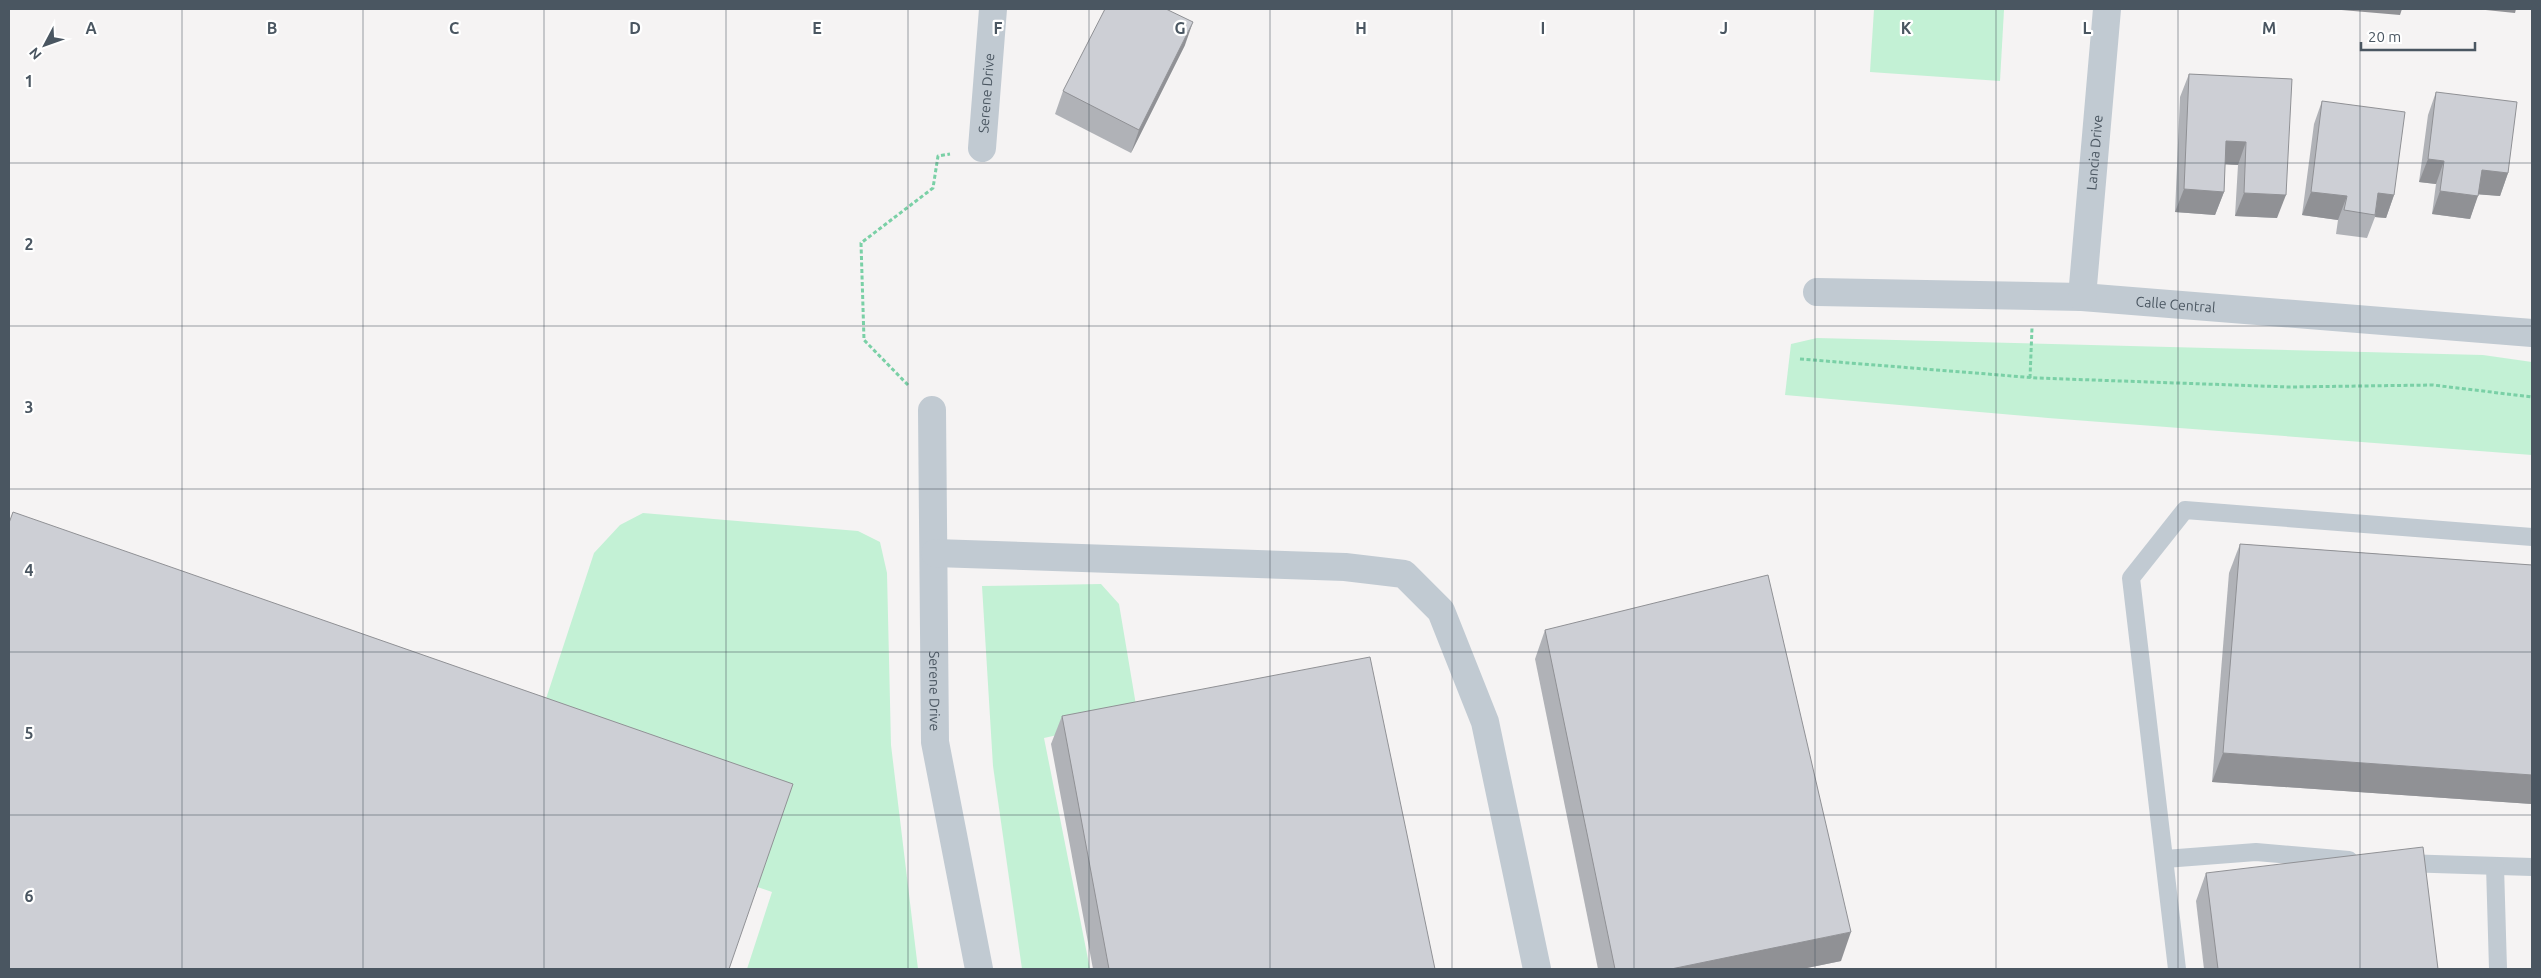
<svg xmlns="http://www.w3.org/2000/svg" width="2541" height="978" viewBox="0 0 2541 978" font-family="Ubuntu,sans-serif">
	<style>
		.green { fill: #c3f1d5 }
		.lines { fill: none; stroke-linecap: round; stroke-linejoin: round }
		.path { stroke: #7ad0a6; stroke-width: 3; stroke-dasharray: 4 2.5; stroke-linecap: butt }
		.service { stroke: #c1cad2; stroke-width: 18 }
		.minor { stroke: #c1cad2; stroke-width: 28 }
		.wall { fill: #b0b2b7 }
		.shaded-wall { fill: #909195 }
		.building { fill: #cdcfd5; stroke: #909195 }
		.grid { fill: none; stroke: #4a5661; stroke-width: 1; stroke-opacity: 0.55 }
		.labels { text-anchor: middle; stroke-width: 4.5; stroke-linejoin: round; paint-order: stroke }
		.street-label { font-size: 14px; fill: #4a5661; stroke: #fff }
		.grid-label { font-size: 16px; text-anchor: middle; font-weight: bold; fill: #4a5661; stroke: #fff; stroke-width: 4.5; stroke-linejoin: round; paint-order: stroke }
	</style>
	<rect width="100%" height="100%" fill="#f5f3f3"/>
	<g class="green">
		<path d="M1874,9L2004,10L2000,81L1870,72Z"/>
		<path d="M1817,338L2483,355L2532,362V455L2048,418L1785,395L1791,344Z"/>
		<path d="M643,513L858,531L880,542L887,573L891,745L918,969H747L772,892L512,802L594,553L620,525Z"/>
		<path d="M1101,584L1119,604L1138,717L1044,738L1090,969H1022L993,766L982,586Z"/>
	</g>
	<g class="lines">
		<g class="path">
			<path d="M1800,359L2037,378L2289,387L2433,385L2532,397"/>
			<path d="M2030,378L2032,328"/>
			<path d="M908,385L864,340L861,243L933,188L938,156L950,154"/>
		</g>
		<g class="service">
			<path d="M2165,859L2256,852L2349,860"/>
			<path d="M2402,863L2532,867"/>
			<path d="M2495,866L2498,969"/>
			<path d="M2177,969L2131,578L2185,510L2532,537"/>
		</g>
		<g class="minor">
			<path id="s1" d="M982,148L993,9"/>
			<path id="s2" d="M1817,292L2082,297L2532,333"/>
			<path id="s3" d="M2082,297L2107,9"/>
			<path id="s4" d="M932,410L935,742L979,969"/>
			<path d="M935,553L1345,567L1404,574L1441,611L1485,722L1537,969"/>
		</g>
	</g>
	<g class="wall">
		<path d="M1185,45L1131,153L1055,114L1063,91Z"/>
		<path d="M2189,74L2292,79L2277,218L2235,216L2238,165L2225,164L2224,192L2215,215L2175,212L2180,97Z"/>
		<path d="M2436,92L2508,173L2500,196L2478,194L2470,219L2432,214L2436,184L2419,182L2428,115Z"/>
		<path d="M2322,101L2394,195L2386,218L2375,217L2367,238L2336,234L2338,220L2302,215L2314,124Z"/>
		<path d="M2240,544L2532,565V804L2212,782L2229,573Z"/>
		<path d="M1545,630L1841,961L1802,969H1598L1535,659Z"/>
		<path d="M1062,716L1435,969H1093L1051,744Z"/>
		<path d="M2206,873L2438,969H2204L2196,901Z"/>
	</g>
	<g class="shaded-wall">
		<path d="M2330,9H2402L2400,15Z"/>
		<path d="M2476,9H2516L2515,13Z"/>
		<path d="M1193,22L1185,45L1131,153L1139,130Z"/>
		<path d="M2226,141L2246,142L2238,165L2218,164Z"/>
		<path d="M2428,159L2444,161L2436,184L2419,182Z"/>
		<path d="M2482,170L2508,173L2500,196L2473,194Z"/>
		<path d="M2184,189L2224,192L2215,215L2175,212Z"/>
		<path d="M2440,191L2478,196L2470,219L2432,214Z"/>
		<path d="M2311,192L2347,196L2338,220L2302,215Z"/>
		<path d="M2244,193L2286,195L2277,218L2235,216Z"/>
		<path d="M2378,193L2394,195L2386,218L2375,217Z"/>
		<path d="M2223,753L2532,775V804L2212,782Z"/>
		<path d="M1851,932L1841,961L1802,969H1671Z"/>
	</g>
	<g class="building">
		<path d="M1105,9H1166L1193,22L1139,130L1063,91Z"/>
		<path d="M2189,74L2292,79L2286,195L2244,193L2246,142L2226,141L2224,192L2184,189Z"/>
		<path d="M2436,92L2517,102L2508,173L2482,170L2478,196L2440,191L2444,161L2428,159Z"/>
		<path d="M2322,101L2405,112L2394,195L2378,193L2375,215L2344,210L2347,196L2311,192Z"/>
		<path d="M13,512L793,784L729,969H9V523Z"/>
		<path d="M2240,544L2532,565V775L2223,753Z"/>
		<path d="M1768,575L1851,932L1671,969H1615L1545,630Z"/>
		<path d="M1370,657L1435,969H1109L1062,716Z"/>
		<path d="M2423,847L2438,969H2218L2206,873Z"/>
	</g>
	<path class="grid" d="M182,9V969M363,9V969M544,9V969M726,9V969M908,9V969M1089,9V969M1270,9V969M1452,9V969M1634,9V969M1815,9V969M1996,9V969M2178,9V969M2360,9V969M9,163H2532M9,326H2532M9,489H2532M9,652H2532M9,815H2532"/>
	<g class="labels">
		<g class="street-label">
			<text dy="5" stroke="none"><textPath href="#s1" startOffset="55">Serene Drive</textPath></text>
			<text dy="5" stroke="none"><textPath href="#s3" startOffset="145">Lancia Drive</textPath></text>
			<text dy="5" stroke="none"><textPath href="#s2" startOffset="359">Calle Central</textPath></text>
			<text dy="5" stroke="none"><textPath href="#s4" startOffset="281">Serene Drive</textPath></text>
		</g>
	</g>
	<g class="grid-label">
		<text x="91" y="34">A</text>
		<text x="272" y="34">B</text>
		<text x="454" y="34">C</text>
		<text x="635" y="34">D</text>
		<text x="817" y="34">E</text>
		<text x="998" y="34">F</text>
		<text x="1180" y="34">G</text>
		<text x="1361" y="34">H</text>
		<text x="1543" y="34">I</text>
		<text x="1724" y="34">J</text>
		<text x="1906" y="34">K</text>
		<text x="2087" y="34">L</text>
		<text x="2269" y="34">M</text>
		<text x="29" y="87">1</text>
		<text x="29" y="250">2</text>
		<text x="29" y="413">3</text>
		<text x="29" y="576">4</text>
		<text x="29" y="739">5</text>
		<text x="29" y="902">6</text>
	</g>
	<rect width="2541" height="978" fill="none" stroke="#4a5661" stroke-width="20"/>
	<g transform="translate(45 45) rotate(229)" stroke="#ffffff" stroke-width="4" paint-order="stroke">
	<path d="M0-4L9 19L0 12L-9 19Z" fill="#4a5661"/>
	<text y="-8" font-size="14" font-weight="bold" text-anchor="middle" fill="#4a5661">N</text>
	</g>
	<path d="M2361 42v8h114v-8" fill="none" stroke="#4a5661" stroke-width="2.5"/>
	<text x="2368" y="42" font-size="15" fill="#4a5661" stroke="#ffffff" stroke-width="4" paint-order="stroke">20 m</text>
</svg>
